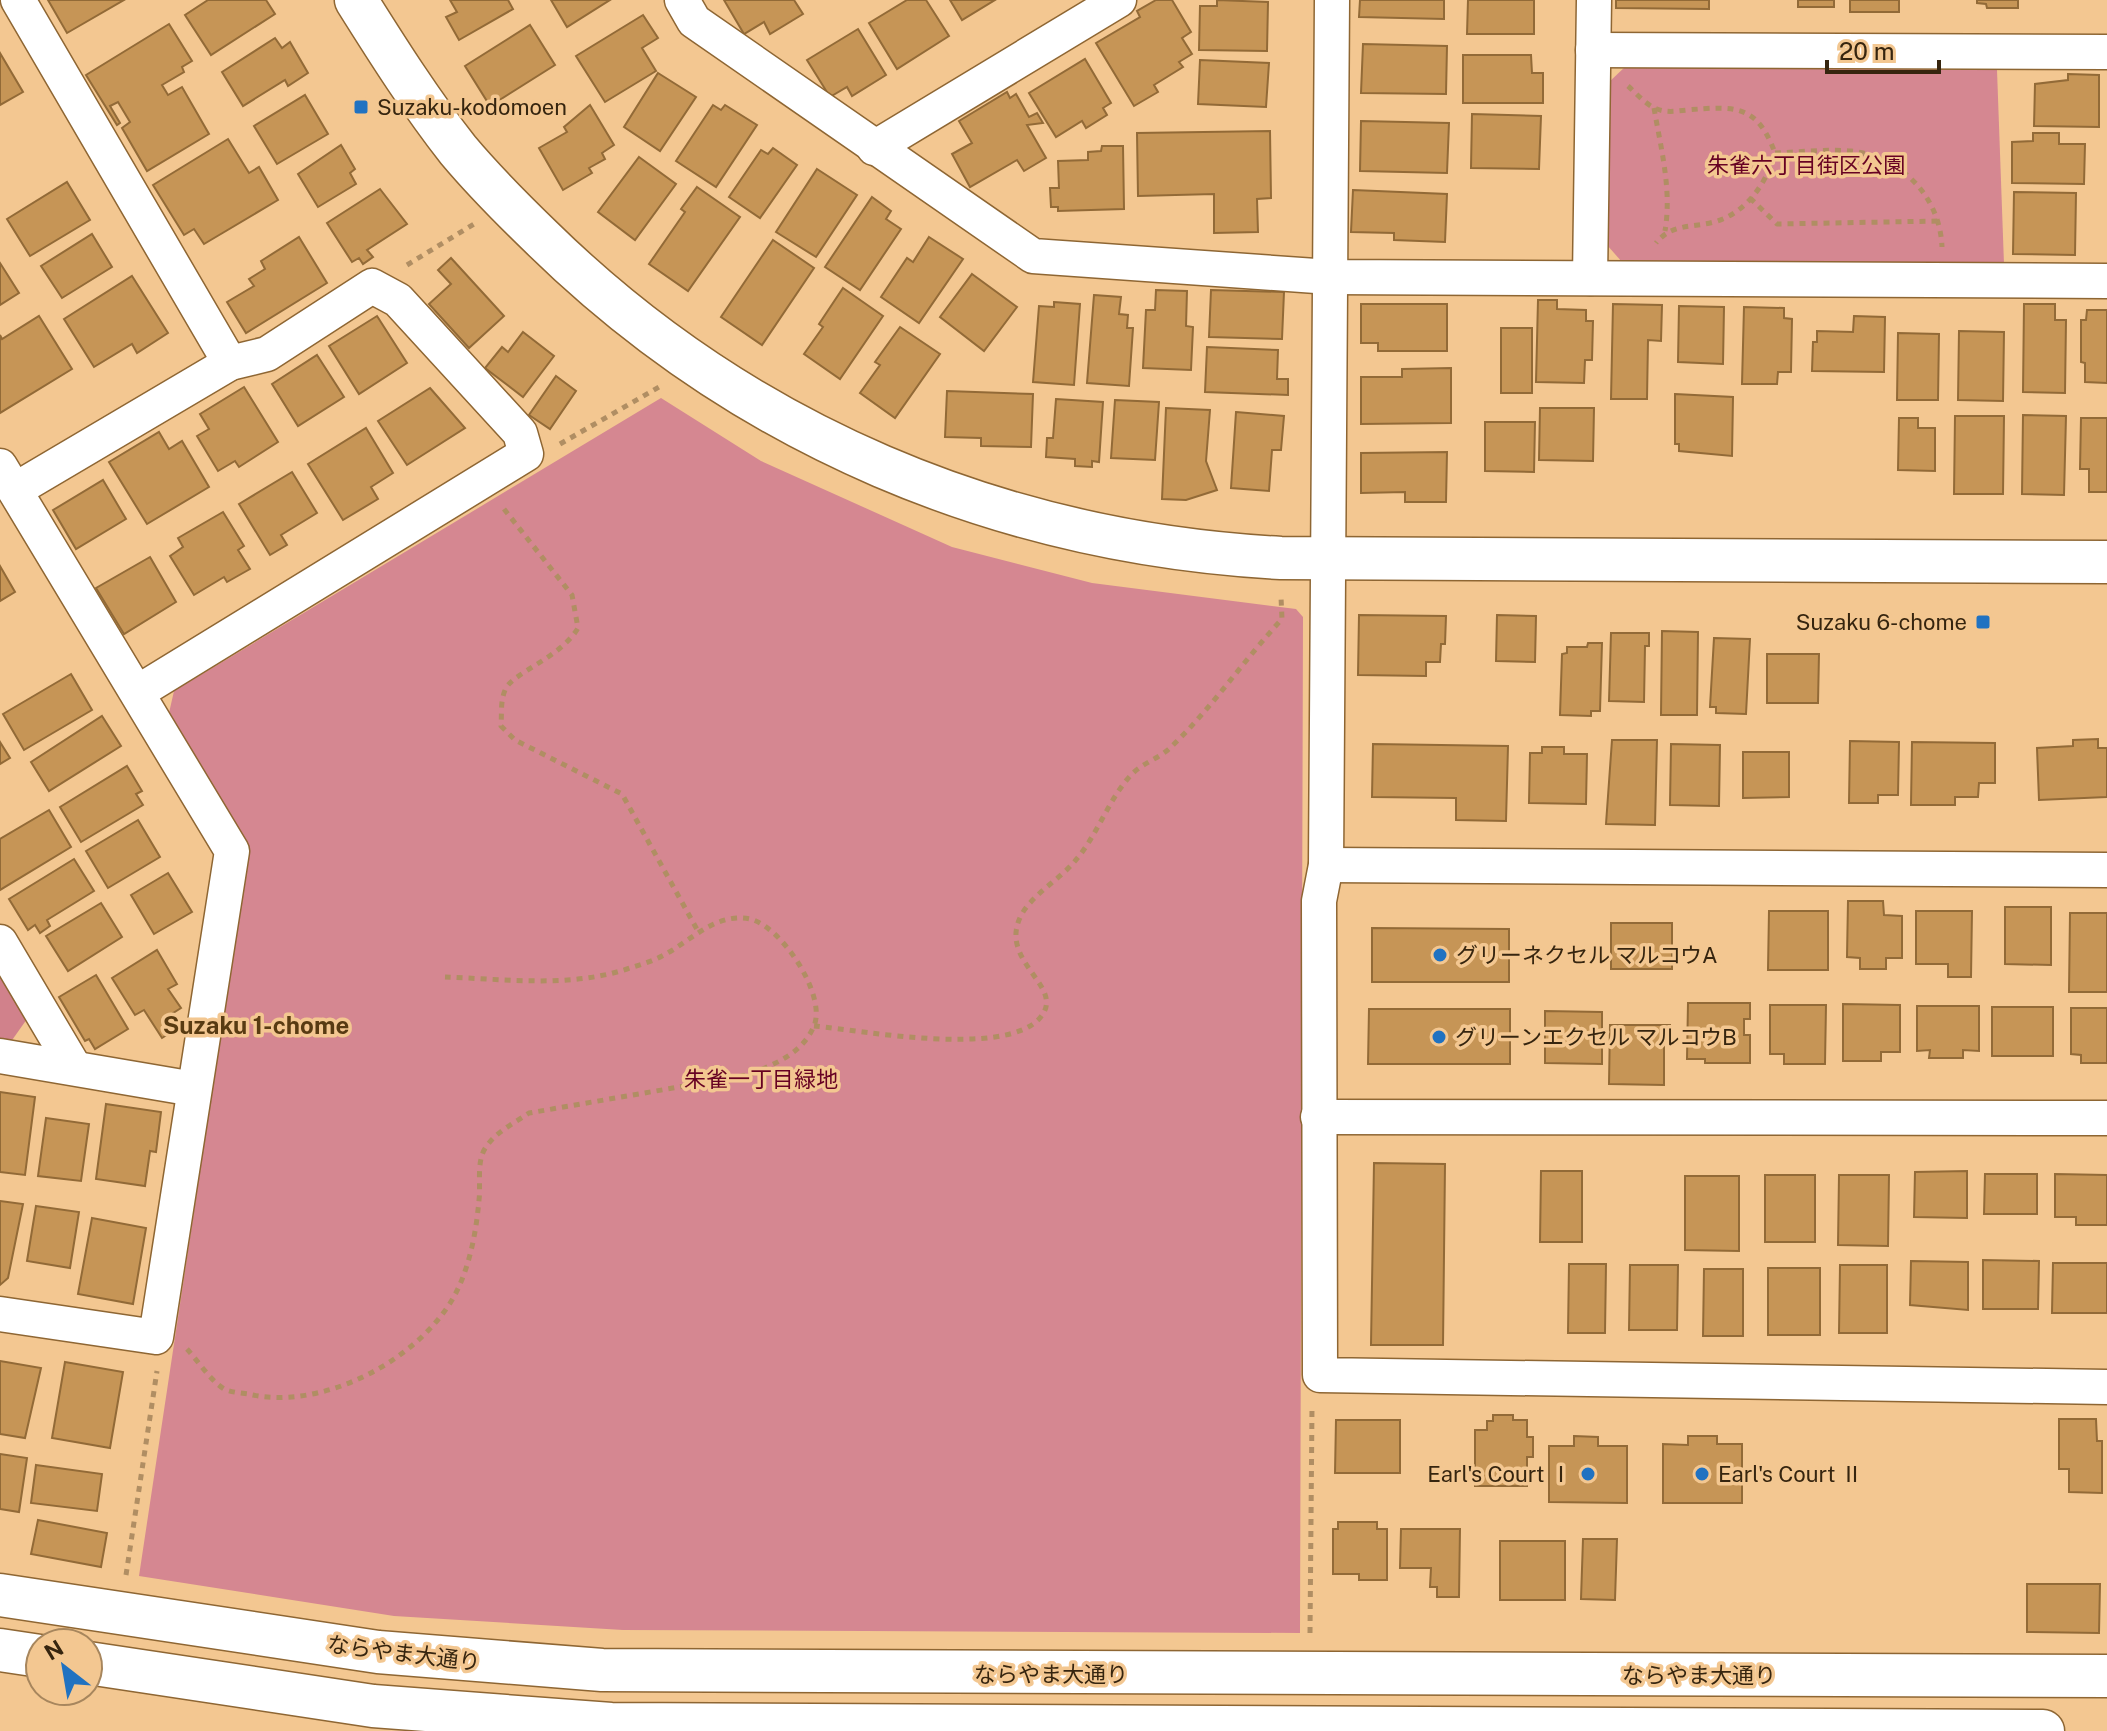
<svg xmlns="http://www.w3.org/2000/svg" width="2107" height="1731" viewBox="0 0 2107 1731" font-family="'Public Sans','Noto Sans JP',sans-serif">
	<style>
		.green { fill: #d58791 }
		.forest { fill: #d1818b }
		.building { fill: #c69556; stroke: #926a37; stroke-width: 2 }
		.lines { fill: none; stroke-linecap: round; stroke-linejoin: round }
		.minor-casing { stroke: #8e6633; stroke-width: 37 }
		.tertiary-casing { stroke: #8e6633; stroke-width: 45 }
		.path { stroke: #b08e63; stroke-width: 5; stroke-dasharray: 6 6; stroke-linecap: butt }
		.minor { stroke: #fff; stroke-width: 34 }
		.tertiary { stroke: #fff; stroke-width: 42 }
		.poi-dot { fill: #2072c1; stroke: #f3c791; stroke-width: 3 }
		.labels { text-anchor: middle; stroke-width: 7; stroke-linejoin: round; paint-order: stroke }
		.poi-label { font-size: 22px; fill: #36250f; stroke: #f3c791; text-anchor: start }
		.park-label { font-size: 22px; fill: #670223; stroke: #f3c791 }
		.street-label { font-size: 22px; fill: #36250f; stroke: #f3c791 }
		.neighbourhood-label { font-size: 24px; font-weight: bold; fill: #583b12; stroke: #f3c791 }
	</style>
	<rect width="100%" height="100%" fill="#f3c791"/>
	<g class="green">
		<path d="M1626,66L1997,70L2004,264L1622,262L1607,245L1608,83Z"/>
		<path d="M661,398L761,461L952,547L1092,583L1296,609L1303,617L1300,1633L623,1630L394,1616L139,1576L249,847L169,713L174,691Z"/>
	</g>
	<path class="forest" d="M0,975L27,1019L10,1043L0,1041Z"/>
	<g class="building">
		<path d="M48,0H124L67,33Z"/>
		<path d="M208,0H266L275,14L211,55L185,15Z"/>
		<path d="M450,0H508L513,9L459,40L446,17L457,12Z"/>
		<path d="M551,0H610L567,27Z"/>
		<path d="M724,0H794L803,14L770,34L764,22L744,34Z"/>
		<path d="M907,0H926L949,36L897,69L869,23Z"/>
		<path d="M950,0H995L962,20Z"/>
		<path d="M1156,0H1172L1191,32L1182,38L1192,54L1179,62L1183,67L1154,85L1158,92L1134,106L1096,43L1140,17L1137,11Z"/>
		<path d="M1217,0L1268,2L1267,51L1199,50L1200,6H1217Z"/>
		<path d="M1360,0H1444V19L1359,17Z"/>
		<path d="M1468,0H1534V34H1467Z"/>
		<path d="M1616,0H1709V9L1616,8Z"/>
		<rect x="1798" y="0" width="36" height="7"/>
		<rect x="1850" y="0" width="49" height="12"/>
		<path d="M1977,0H2018V8H1987L1986,4L1977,3Z"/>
		<path d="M643,15L658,38L642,48L656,71L605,102L576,56Z"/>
		<path d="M169,24L192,61L182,67L184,72L162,85L168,95L182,87L209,134L147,171L122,128L130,122L118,102L110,106L120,123L117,125L86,75Z"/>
		<path d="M530,25L555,65L490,106L465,66Z"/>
		<path d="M858,29L886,75L852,96L847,87L830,97L807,60Z"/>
		<path d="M275,38L282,48L290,42L308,73L288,86L285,80L243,106L222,72Z"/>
		<path d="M1363,44L1447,46L1446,94L1361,93Z"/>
		<path d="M0,53L23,92L0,105Z"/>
		<path d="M1463,55H1531L1532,73H1543V103H1463Z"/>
		<path d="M1085,59L1111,103L1103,108L1107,115L1086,128L1082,121L1056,137L1029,93Z"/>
		<path d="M1200,60L1269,63L1266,107L1198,104Z"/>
		<path d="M658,73L696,97L660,151L624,127Z"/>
		<path d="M2068,74L2099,75V127L2034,126L2035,84L2068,80Z"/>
		<path d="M1007,92L1010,98L1016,94L1029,117L1037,113L1043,123L1027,125L1046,158L1024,171L1017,160L970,187L952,154L972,143L959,121Z"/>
		<path d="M305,95L328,134L277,164L254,126Z"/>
		<path d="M590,105L614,145L602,153L605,159L589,168L592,173L563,190L539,148L567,132L564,127Z"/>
		<path d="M713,105L721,110L725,105L757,125L716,187L676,161Z"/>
		<path d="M1472,114L1541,116L1539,169L1471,168Z"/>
		<path d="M1361,121L1449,123L1447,173L1360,171Z"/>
		<path d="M1270,131L1271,198L1257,199L1258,232L1214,233V194L1138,196L1137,133Z"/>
		<path d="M2033,133H2059V144H2085L2084,184L2012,183V142L2033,141Z"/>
		<path d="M228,139L249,173L259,167L278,200L204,244L194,229L184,235L153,185Z"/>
		<path d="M341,145L355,169L350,173L356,184L318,207L298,174Z"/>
		<path d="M1102,146H1123L1124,209L1058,211V207H1051L1050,188H1059L1058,161L1088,160V152L1101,151Z"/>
		<path d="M773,148L797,165L760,218L729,197L761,150L768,154Z"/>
		<path d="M639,157L676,184L635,240L598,212Z"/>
		<path d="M817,169L857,195L816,257L776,232Z"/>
		<path d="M67,182L90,220L30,256L7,219Z"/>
		<path d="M697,187L740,217L688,291L649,264L685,212L681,209Z"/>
		<path d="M380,189L407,224L367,250L373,257L363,264L359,258L352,262L327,223Z"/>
		<path d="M1353,190L1447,194L1445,242L1394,240V233L1351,232Z"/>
		<path d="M2014,192L2076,193L2075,255L2013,254Z"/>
		<path d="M872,197L891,211L886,219L901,229L860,290L825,267Z"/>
		<path d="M92,234L112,267L62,298L41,266Z"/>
		<path d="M299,237L327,283L246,333L227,302L254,286L249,279L265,269L261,261Z"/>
		<path d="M929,237L963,259L919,323L881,297L907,258L913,262Z"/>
		<path d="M773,240L814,268L762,345L721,317Z"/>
		<path d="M451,258L504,316L469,348L429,304L451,284L438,270Z"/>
		<path d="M0,263L19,293L0,305Z"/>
		<path d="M972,274L1017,307L984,351L940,317Z"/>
		<path d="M132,276L168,333L137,353L132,344L94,367L64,319Z"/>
		<path d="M843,288L883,316L840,379L804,354L823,327L819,324Z"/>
		<path d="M1156,290L1187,291L1186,326L1193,327L1191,370L1143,368L1146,310H1155Z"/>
		<path d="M1211,290L1284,292L1282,339L1209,337Z"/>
		<path d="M1094,295L1121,297L1119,314L1128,315L1127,328H1133L1129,386L1087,383Z"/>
		<path d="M1538,300H1557V309L1586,310V321H1593L1592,360H1585L1584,383L1536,382Z"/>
		<path d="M1054,302L1080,304L1074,385L1033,382L1039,306L1054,307Z"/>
		<path d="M1361,304H1447V351H1378V343H1361Z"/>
		<path d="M1613,304L1662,305L1661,341L1648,340L1647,399H1611Z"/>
		<path d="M2024,304H2055V320H2066L2065,393L2023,392Z"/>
		<path d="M1679,306L1724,307L1723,364L1678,362Z"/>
		<path d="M1744,307L1784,308V318L1792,319L1791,372H1778L1777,384H1742Z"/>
		<path d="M2087,310H2107V383L2085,382V363L2081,362V320H2086Z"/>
		<path d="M39,316L72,369L0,413V335L2,339Z"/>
		<path d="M377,316L407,363L359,394L329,346Z"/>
		<path d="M1854,316L1885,317L1884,372L1812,371L1813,342H1817V331L1853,332Z"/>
		<path d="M900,327L940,354L895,418L860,393L880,365L875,362Z"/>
		<rect x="1501" y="328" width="31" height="65"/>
		<path d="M1959,331L2004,332L2003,401L1958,400Z"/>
		<path d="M523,332L554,356L523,397L485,368L502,347L508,352Z"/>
		<path d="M1898,333L1939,334L1938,400H1897Z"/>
		<path d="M1207,347L1278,350L1277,379H1288V395L1205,392Z"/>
		<path d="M317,355L344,397L298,426L272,384Z"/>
		<path d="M1451,368V423L1361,424V377H1402V369Z"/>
		<path d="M556,376L576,391L550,429L529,415Z"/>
		<path d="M244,387L278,442L239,467L235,461L218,471L197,436L209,429L200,414Z"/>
		<path d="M430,388L465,428L407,465L378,421Z"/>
		<path d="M947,391L1033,394L1031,447L981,446V438L945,437Z"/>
		<path d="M1675,394L1733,397L1732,456L1679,451V444H1675Z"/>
		<path d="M1056,399L1103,402L1099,462L1092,461V467L1075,466V459L1046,457L1047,438H1053Z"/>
		<path d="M1115,400L1159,402L1155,460L1111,458Z"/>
		<path d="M1166,408L1210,410L1206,461L1217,490L1186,500L1162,499Z"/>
		<path d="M1540,408H1594L1593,461L1539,460Z"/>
		<path d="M1236,412L1284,416L1281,450H1272L1269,491L1231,488Z"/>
		<path d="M2023,415L2066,416L2064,495L2022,494Z"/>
		<path d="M1955,416H2004L2003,494H1954Z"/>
		<path d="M1899,418H1918V428H1935V471L1898,470Z"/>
		<path d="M2081,418H2107V492H2089V469H2080Z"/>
		<path d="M1485,422H1535L1534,472L1485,471Z"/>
		<path d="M366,428L393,473L371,487L378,499L343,520L308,464Z"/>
		<path d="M159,432L169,449L182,441L209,487L147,524L109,462Z"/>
		<path d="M1447,452L1446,502H1405V492L1361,493V453Z"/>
		<path d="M292,472L317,513L281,535L287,545L270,555L239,504Z"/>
		<path d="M103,480L126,519L76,549L53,510Z"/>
		<path d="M223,512L244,546L238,550L250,569L227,582L224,577L194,595L170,556L183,547L178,538Z"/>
		<path d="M150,557L176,602L124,634L96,588Z"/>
		<path d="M0,566L15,592L0,601Z"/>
		<path d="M1359,615L1446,616L1445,644H1441L1440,662H1426V676L1358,675Z"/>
		<path d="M1497,615L1536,616L1535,662L1496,661Z"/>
		<path d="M1662,631L1698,632L1697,715H1661Z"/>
		<path d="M1611,633H1649V646H1645L1644,702L1609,701Z"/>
		<path d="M1714,638L1750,639L1746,714L1716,713V707H1710Z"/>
		<path d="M1588,643H1602L1600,711H1591V716L1560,715L1562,654L1567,653V647H1587Z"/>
		<path d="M1767,654H1819L1818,703H1767Z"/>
		<path d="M71,674L92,710L24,750L3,714Z"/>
		<path d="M102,716L121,746L49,791L31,762Z"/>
		<path d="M2098,739V748H2107V797L2039,800L2037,748L2073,746V740Z"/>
		<path d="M1612,740H1657L1655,825L1606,824Z"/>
		<path d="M1850,741L1899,742L1898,795H1878V803H1849Z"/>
		<path d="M0,742L10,758L0,764Z"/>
		<path d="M1912,742L1995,743V783H1979L1978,797H1955V805H1911Z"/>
		<path d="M1373,744L1508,746L1506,821L1456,820V798L1372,797Z"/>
		<path d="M1671,744L1720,745L1719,806L1670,805Z"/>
		<path d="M1542,747H1564V754H1587L1586,804L1529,803L1530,753H1542Z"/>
		<path d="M1743,752H1789V797L1743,798Z"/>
		<path d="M127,766L142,791L136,794L143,805L81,842L60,807Z"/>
		<path d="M49,810L71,847L0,890V839Z"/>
		<path d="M138,820L160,857L108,888L86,851Z"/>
		<path d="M74,859L94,891L47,920L50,926L40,933L35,925L28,930L9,899Z"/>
		<path d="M168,873L192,912L154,934L131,895Z"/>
		<path d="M1848,901H1883L1884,915L1902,916V958H1886V969H1860V958L1847,957Z"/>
		<path d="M101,903L122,937L68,971L46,936Z"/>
		<path d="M2005,907H2051V965L2005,964Z"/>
		<path d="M1769,911H1828V970H1768Z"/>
		<path d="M1916,911H1972L1971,977H1948V964H1916Z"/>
		<path d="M2070,913H2107V992H2069Z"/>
		<rect x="1611" y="923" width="61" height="46"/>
		<path d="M1372,928L1509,929V982H1372Z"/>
		<path d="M157,950L177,984L168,989L181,1008L170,1015L178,1028L162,1038L144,1010L135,1015L112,978Z"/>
		<path d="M96,975L128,1029L95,1049L89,1039L85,1041L59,997Z"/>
		<path d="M1688,1003H1750V1019H1744V1035H1750V1063H1705V1059H1687Z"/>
		<path d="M1843,1004L1900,1005V1052H1881V1061H1843Z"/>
		<path d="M1770,1005H1826L1825,1064H1784V1054H1770Z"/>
		<path d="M1917,1006H1979V1051L1963,1050V1058H1929L1930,1050L1917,1051Z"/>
		<rect x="1992" y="1007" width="61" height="49"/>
		<path d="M2071,1008H2107V1063H2081V1055L2071,1054Z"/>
		<path d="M1369,1009H1510V1064H1368Z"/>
		<path d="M1545,1011L1602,1012V1064L1545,1063Z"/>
		<path d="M1610,1025H1670V1043H1664V1085L1609,1084Z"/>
		<path d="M0,1092L35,1097L25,1175L0,1172Z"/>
		<path d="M106,1104L161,1112L156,1152L150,1151L145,1186L96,1179Z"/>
		<path d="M46,1118L89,1124L81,1181L38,1176Z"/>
		<path d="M1374,1163L1445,1164L1443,1345H1371Z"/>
		<path d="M1541,1171H1582V1242H1540Z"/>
		<path d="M1967,1171V1218L1914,1217L1915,1172Z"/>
		<path d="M1985,1174H2037V1214H1984Z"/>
		<path d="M2055,1174L2107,1175V1225H2076V1217H2055Z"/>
		<rect x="1765" y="1175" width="50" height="67"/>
		<path d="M1839,1175H1889L1888,1246L1838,1245Z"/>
		<path d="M1685,1176H1739V1251L1685,1250Z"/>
		<path d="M0,1201L23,1204L8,1278L0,1285Z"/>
		<path d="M36,1206L79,1212L70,1268L27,1261Z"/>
		<path d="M92,1218L146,1228L133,1304L78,1294Z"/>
		<path d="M1983,1260L2039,1261L2038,1309H1983Z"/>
		<path d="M1911,1261L1968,1262V1310L1910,1305Z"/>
		<path d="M2053,1263H2107V1313H2052Z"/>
		<path d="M1569,1264H1606L1605,1333H1568Z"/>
		<path d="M1630,1265H1678L1677,1330H1629Z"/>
		<path d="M1840,1265H1887V1333H1839Z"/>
		<rect x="1768" y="1268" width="52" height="67"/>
		<path d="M1704,1269H1743V1336H1703Z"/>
		<path d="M0,1361L41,1368L25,1438L0,1434Z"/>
		<path d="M65,1362L123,1372L110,1448L52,1438Z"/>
		<path d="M1493,1415H1513V1420H1527V1437H1533V1457H1527V1486H1475V1430H1487V1421H1493Z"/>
		<path d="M2059,1419H2096L2097,1441H2102V1493L2069,1492V1469H2059Z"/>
		<path d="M1336,1420H1400V1473H1335Z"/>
		<path d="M1574,1436L1598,1437V1446H1627V1503L1549,1502V1446H1574Z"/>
		<path d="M1688,1436H1717V1444H1742V1503H1663V1444L1688,1445Z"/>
		<path d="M0,1454L27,1458L19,1512L0,1509Z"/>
		<path d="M36,1465L102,1474L97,1511L31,1503Z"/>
		<path d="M38,1520L107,1533L101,1567L31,1554Z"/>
		<path d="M1338,1522H1377V1529H1387V1580H1359V1574H1333V1529H1338Z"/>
		<path d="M1401,1529H1460L1459,1597H1437V1587H1430L1431,1568H1400Z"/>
		<path d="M1583,1539H1617L1615,1600L1581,1599Z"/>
		<rect x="1500" y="1541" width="65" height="59"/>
		<path d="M2027,1584H2100L2099,1633L2027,1632Z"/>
	</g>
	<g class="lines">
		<defs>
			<g id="minor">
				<path d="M18,0L230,363"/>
				<path d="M682,0L694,21L1033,256L1330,277L2107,281"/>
				<path d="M1332,0L1326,865L1319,901L1320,1375L2107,1387"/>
				<path d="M1593,50L2107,52"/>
				<path d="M874,148L1119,0"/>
				<path d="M1590,278L1594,0"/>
				<path d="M0,466L232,851L156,1337L0,1314"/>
				<path d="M15,490L230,363L267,354L372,286L398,300L520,433L526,454L138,692"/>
				<path d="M1326,865L2107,870"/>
				<path d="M0,942L74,1067"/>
				<path d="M0,1056L194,1089"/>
				<path d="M1318,1117L2107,1118"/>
			</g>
			<g id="tertiary">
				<path d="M356,0C388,51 421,103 458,150C484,181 513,210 542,238C743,435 1000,543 1281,558L2107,562"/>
				<path d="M0,1595L378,1652L602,1670L2107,1676"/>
				<path d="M0,1650L40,1656"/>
				<path d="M88,1663L373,1706L611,1724L2043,1731"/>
			</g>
		</defs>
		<use href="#minor" class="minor-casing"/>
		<use href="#tertiary" class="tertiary-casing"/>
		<g class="path">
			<path d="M1628,86C1636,93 1646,105 1657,109C1667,113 1677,111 1687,110C1735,106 1757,104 1775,153C1767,182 1747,213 1714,222C1692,228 1672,223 1656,243"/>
			<path d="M1654,108C1661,149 1672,190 1665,231"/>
			<path d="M1775,153C1800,152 1826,149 1851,151C1902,157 1940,197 1942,247"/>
			<path d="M1750,198L1777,224L1940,221"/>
			<path d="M407,265L474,224"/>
			<path d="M560,444L659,387"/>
			<path d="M504,509L572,595L578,628C561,657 515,672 506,688C500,700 502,713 501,726L515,740L622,794L699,933"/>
			<path d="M814,1026C865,1031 1003,1057 1039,1019C1070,986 993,962 1023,912C1036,892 1060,879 1075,861C1097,836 1108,800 1131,775C1142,763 1160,758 1171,747C1211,709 1244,660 1282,619L1281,597"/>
			<path d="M187,1349C198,1361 210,1380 224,1389C230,1392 241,1393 248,1394C320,1411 414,1363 452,1300C469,1271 476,1234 479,1200C481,1184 476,1161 486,1147C496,1132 514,1123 529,1113L748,1075C775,1064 802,1054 814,1026C827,995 781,926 750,919C715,912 690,942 662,956C651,962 639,965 627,969C569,988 505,979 445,977"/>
			<path d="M126,1575L157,1371"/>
			<path d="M1310,1633L1312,1407"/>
		</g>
		<use href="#minor" class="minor"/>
		<use href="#tertiary" class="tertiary"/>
	</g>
	<g class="poi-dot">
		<rect x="353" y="99" width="16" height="16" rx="4"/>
		<rect x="1975" y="614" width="16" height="16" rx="4"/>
		<circle cx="1440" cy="955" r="8"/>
		<circle cx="1439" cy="1037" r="8"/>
		<circle cx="1588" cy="1474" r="8"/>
		<circle cx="1702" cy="1474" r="8"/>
	</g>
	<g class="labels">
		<g class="poi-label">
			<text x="377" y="115">Suzaku-kodomoen</text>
			<text x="1967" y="630" text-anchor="end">Suzaku 6-chome</text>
			<text x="1456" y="963">グリーネクセル マルコウA</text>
			<text x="1455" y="1045">グリーンエクセル マルコウB</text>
			<text x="1572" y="1482" text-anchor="end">Earl's Court Ⅰ</text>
			<text x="1718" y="1482">Earl's Court Ⅱ</text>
		</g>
		<g class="park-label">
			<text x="1806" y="173">朱雀六丁目街区公園</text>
			<text x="761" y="1087">朱雀一丁目緑地</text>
		</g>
		<g class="street-label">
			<text transform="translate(404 1653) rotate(7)" y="8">ならやま大通り</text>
			<text x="1051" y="1682">ならやま大通り</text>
			<text x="1699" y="1683">ならやま大通り</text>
		</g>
		<g class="neighbourhood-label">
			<text x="256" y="1034">Suzaku 1-chome</text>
		</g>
	</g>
	<g transform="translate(64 1667) rotate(329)"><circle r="38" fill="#f3c791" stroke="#a7865d" stroke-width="2"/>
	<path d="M0-6L14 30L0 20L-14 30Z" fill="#2072c1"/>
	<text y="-12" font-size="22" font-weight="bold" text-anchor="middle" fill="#36250f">N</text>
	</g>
	<path d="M1827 60v12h112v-12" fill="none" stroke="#36250f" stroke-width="4"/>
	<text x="1839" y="60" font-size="24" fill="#36250f" stroke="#f3c791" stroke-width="6" paint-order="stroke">20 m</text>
</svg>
